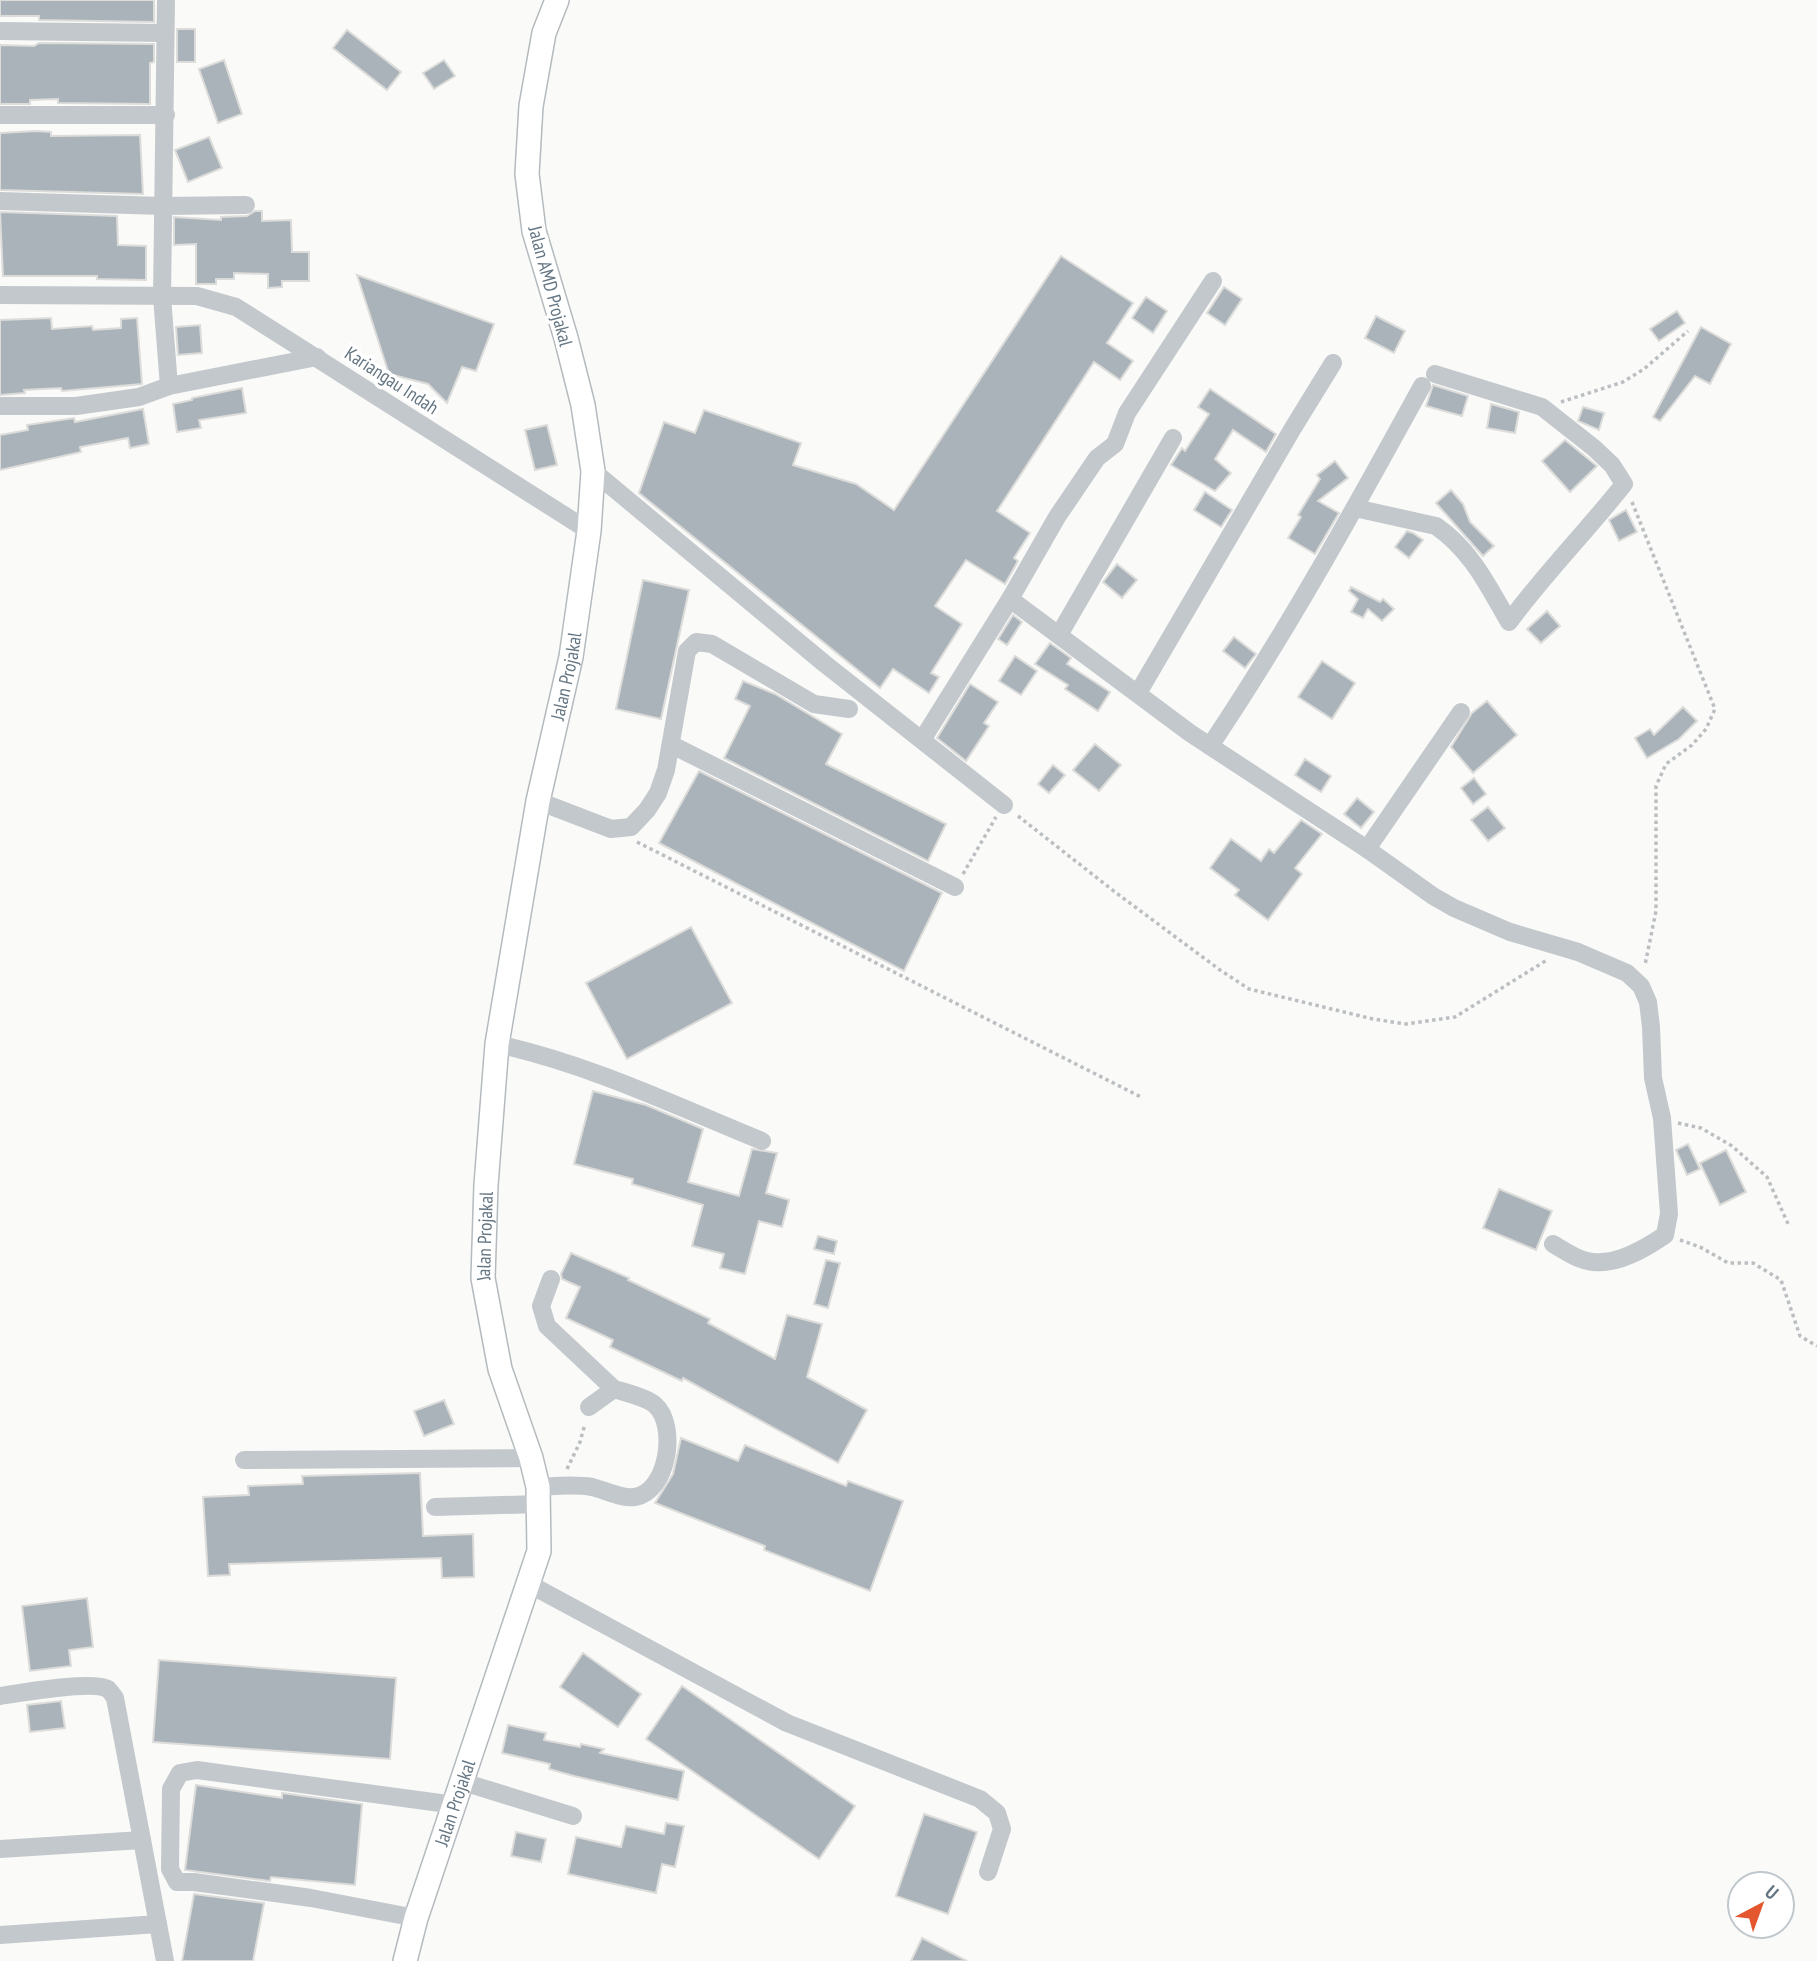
<svg xmlns="http://www.w3.org/2000/svg" width="1817" height="1961" viewBox="0 0 1817 1961" font-family="'PT Sans Narrow',sans-serif">
	<style>
		.building { fill: #aab3b9; stroke: #dcdcda; stroke-width: 2 }
		.lines { fill: none; stroke-linecap: round; stroke-linejoin: round }
		.major-casing { stroke: #b5babe; stroke-width: 26 }
		.path { stroke: #bbbfc2; stroke-width: 3.5; stroke-dasharray: 3.5 3.5; stroke-linecap: butt }
		.minor { stroke: #c3c8cc; stroke-width: 18 }
		.major { stroke: #fff; stroke-width: 23 }
		.labels { text-anchor: middle; stroke-width: 7; stroke-linejoin: round; paint-order: stroke }
		.street-label { font-size: 19px; fill: #657683; stroke: #fff }
	</style>
	<rect width="100%" height="100%" fill="#fafaf8"/>
	<g class="building">
		<path d="M0,0H154V22L39,20V16H0Z"/>
		<rect x="177" y="29" width="18" height="33"/>
		<path d="M347,30L401,72L387,90L333,48Z"/>
		<path d="M39,43L154,44V62L150,63V104L58,103V99L30,100V104H0V45L34,46Z"/>
		<path d="M224,60L242,114L218,123L199,69Z"/>
		<path d="M444,60L455,76L434,89L423,73Z"/>
		<path d="M36,131L51,132V136L140,135L143,194L0,190V133Z"/>
		<path d="M209,137L222,168L188,182L175,150Z"/>
		<path d="M255,211H262V221L291,220L292,252H309V281H282V287L268,288V274L234,273V279H216V284H196V244L174,245V217L221,220V217L247,216Z"/>
		<path d="M0,212L117,216L118,245L146,246V280L97,279V276H3Z"/>
		<path d="M1061,256L1133,303L1107,343L1133,361L1120,380L1094,362L997,511L1030,533L1014,558L1018,561L1005,584L966,560L935,606L962,624L931,673L939,677L929,693L893,669L880,688L639,493L664,422L695,433L704,410L801,443L793,465L856,484L894,510Z"/>
		<path d="M357,275L494,324L476,371L462,367L447,403L428,384L389,374Z"/>
		<path d="M1224,287L1242,299L1225,325L1207,313Z"/>
		<path d="M1146,297L1167,311L1153,333L1132,318Z"/>
		<path d="M1677,311L1685,323L1659,341L1650,329Z"/>
		<path d="M1376,316L1405,331L1394,353L1365,338Z"/>
		<path d="M51,318L52,329L92,326L93,330L121,328V319L137,318L142,384L62,391L61,388L24,390L25,393L0,395V320Z"/>
		<path d="M200,325L202,353L178,355L176,327Z"/>
		<path d="M1701,327L1731,344L1710,384L1695,376L1660,421L1653,417Z"/>
		<path d="M1433,385L1468,396L1462,416L1426,406Z"/>
		<path d="M242,388L246,413L199,420L201,428L177,432L173,404L192,400V398Z"/>
		<path d="M1210,389L1276,434L1266,452L1233,430L1215,459L1231,473L1215,491L1171,465L1182,448L1185,451L1209,414L1198,407Z"/>
		<path d="M1491,404L1519,412L1515,433L1487,428Z"/>
		<path d="M1583,407L1604,413L1599,430L1578,421Z"/>
		<path d="M143,409L149,444L130,448L128,438L80,447L81,452L0,470V435L28,430L27,425L74,418L75,422Z"/>
		<path d="M547,425L557,465L535,470L525,430Z"/>
		<path d="M1565,440L1597,466L1570,492L1542,461Z"/>
		<path d="M1335,461L1348,478L1318,501L1339,513L1315,554L1288,538L1301,517L1298,515L1320,479L1317,475Z"/>
		<path d="M1451,490L1463,504L1470,522L1494,546L1483,556L1436,503Z"/>
		<path d="M1205,492L1232,510L1221,527L1194,510Z"/>
		<path d="M1626,510L1637,532L1619,541L1609,520Z"/>
		<path d="M1407,531L1413,533L1423,540L1409,558L1395,547Z"/>
		<path d="M1117,564L1137,580L1122,598L1103,582Z"/>
		<path d="M643,580L689,590L661,719L616,709Z"/>
		<path d="M1351,587L1380,602L1383,599L1394,609L1382,621L1368,609L1363,618L1351,612L1358,599L1349,591Z"/>
		<path d="M1547,611L1560,626L1541,643L1527,629Z"/>
		<path d="M1013,615L1022,622L1007,645L998,639Z"/>
		<path d="M1234,637L1256,654L1245,668L1223,651Z"/>
		<path d="M1050,643L1071,658L1067,664L1110,692L1098,711L1065,689L1068,685L1035,664Z"/>
		<path d="M1015,656L1037,671L1021,695L999,681Z"/>
		<path d="M1322,661L1355,683L1332,719L1298,697Z"/>
		<path d="M743,681L775,694L842,734L826,764L946,824L928,861L724,758L750,706L735,699Z"/>
		<path d="M970,684L998,702L984,723L989,726L966,761L937,738Z"/>
		<path d="M1487,701L1517,735L1473,773L1451,747L1472,713Z"/>
		<path d="M1683,707L1697,721L1679,739L1647,758L1635,738L1650,729L1654,735Z"/>
		<path d="M1095,744L1121,765L1099,791L1073,770Z"/>
		<path d="M1305,759L1331,776L1321,792L1295,775Z"/>
		<path d="M1053,765L1065,775L1049,793L1038,784Z"/>
		<path d="M699,771L942,893L904,971L659,843Z"/>
		<path d="M1474,778L1486,794L1473,804L1461,788Z"/>
		<path d="M1357,798L1374,812L1361,828L1344,814Z"/>
		<path d="M1488,807L1505,828L1488,841L1471,820Z"/>
		<path d="M1301,820L1322,834L1295,868L1302,874L1268,920L1235,895L1239,890L1210,868L1231,839L1261,861L1269,849L1274,853Z"/>
		<path d="M691,927L732,1003L627,1059L586,983Z"/>
		<path d="M593,1091L646,1105L703,1129L688,1182L739,1196L752,1149L777,1153L766,1193L789,1200L782,1227L759,1221L745,1274L720,1268L724,1254L692,1246L703,1205L632,1184L633,1179L574,1164Z"/>
		<path d="M1688,1144L1700,1169L1687,1175L1676,1150Z"/>
		<path d="M1726,1150L1746,1192L1720,1205L1700,1163Z"/>
		<path d="M1499,1189L1552,1211L1536,1250L1483,1228Z"/>
		<path d="M818,1236L837,1241L834,1254L814,1249Z"/>
		<path d="M571,1253L629,1278L628,1280L710,1319L708,1323L775,1359L787,1315L822,1324L807,1377L867,1410L838,1463L683,1378L682,1381L610,1347L613,1340L566,1318L580,1287L562,1279L561,1274Z"/>
		<path d="M826,1260L840,1263L828,1308L814,1304Z"/>
		<path d="M444,1400L454,1424L424,1436L414,1411Z"/>
		<path d="M681,1438L738,1461L745,1445L846,1486L848,1481L903,1501L870,1591L764,1550L765,1546L655,1503L673,1474Z"/>
		<path d="M420,1473L423,1536L473,1534L474,1577L442,1578L441,1558L229,1564L230,1575L208,1576L203,1497L249,1495L248,1486L303,1484L302,1476Z"/>
		<path d="M87,1598L93,1647L69,1650L71,1666L30,1671L22,1606Z"/>
		<path d="M583,1653L641,1694L618,1727L560,1687Z"/>
		<path d="M159,1660L396,1678L390,1759L153,1742Z"/>
		<path d="M682,1686L855,1806L819,1859L646,1739Z"/>
		<path d="M61,1701L65,1728L30,1732L27,1705Z"/>
		<path d="M508,1725L546,1733L544,1740L580,1747L581,1744L604,1749L600,1753L684,1771L678,1800L574,1776L549,1769L550,1764L502,1753Z"/>
		<path d="M196,1785L282,1798V1793L362,1804L355,1885L271,1877L270,1881L185,1870Z"/>
		<path d="M924,1814L977,1832L948,1914L896,1896Z"/>
		<path d="M666,1823L684,1826L675,1867L662,1864L656,1893L568,1874L576,1837L621,1847L626,1826L664,1834Z"/>
		<path d="M516,1832L546,1839L541,1862L511,1856Z"/>
		<path d="M194,1894L264,1903L253,1961H182Z"/>
		<path d="M922,1938L967,1961H911Z"/>
	</g>
	<g class="lines">
		<defs>
			<g id="major">
				<path id="s1" d="M405,1961L416,1918L539,1551L538,1487L531,1458L500,1369L483,1278L486,1185L497,1044L538,801L571,657L589,531L593,471L583,405L566,338L534,231L527,174L531,106L544,33L557,0"/>
			</g>
		</defs>
		<use href="#major" class="major-casing"/>
		<g class="path">
			<path d="M1561,402L1623,382L1644,369L1688,331"/>
			<path d="M1632,502L1715,709L1706,729L1692,745L1666,764L1656,786V911L1645,965"/>
			<path d="M1018,816L1115,892L1220,970L1249,989L1373,1019L1406,1024L1455,1017L1547,960"/>
			<path d="M637,842L1141,1097"/>
			<path d="M963,874L996,817"/>
			<path d="M1678,1123L1701,1128L1732,1146L1767,1177L1789,1226"/>
			<path d="M1680,1240L1700,1247L1728,1263H1753L1781,1280L1800,1336L1817,1346"/>
			<path d="M567,1469L580,1442L585,1424"/>
		</g>
		<g class="minor">
			<path d="M166,0L162,297L169,386"/>
			<path d="M0,31L164,33"/>
			<path d="M0,115H166"/>
			<path d="M0,201L162,206L246,205"/>
			<path d="M0,295L197,296L236,307L589,531"/>
			<path d="M0,406H76L139,397L169,386L317,357"/>
			<path d="M593,471L825,664L1004,805"/>
			<path d="M1355,508L1436,526C1472,551 1488,586 1509,622C1545,573 1587,531 1624,484L1612,465L1594,448L1542,407L1435,374"/>
			<path d="M1010,599L1190,733L1367,849L1433,896L1454,908L1510,932L1578,952L1627,973L1641,986L1648,1002L1651,1027L1653,1078L1662,1118L1669,1214L1665,1235C1646,1248 1618,1265 1593,1262C1579,1261 1565,1251 1553,1244"/>
			<path d="M1059,635L1173,438"/>
			<path d="M1138,693L1293,428L1333,363"/>
			<path d="M922,740L1010,599L1057,517L1097,458L1115,444L1127,413L1213,281"/>
			<path d="M672,745L955,887"/>
			<path d="M1210,746C1288,630 1355,508 1422,386"/>
			<path d="M538,801L611,829L631,827L647,810L658,793L666,770L687,651L696,642L712,644L814,704L849,709"/>
			<path d="M1367,849L1461,712"/>
			<path d="M497,1044C589,1064 676,1106 762,1141"/>
			<path d="M551,1279L541,1306L547,1326L614,1389"/>
			<path d="M244,1460L531,1458"/>
			<path d="M538,1487C556,1486 574,1484 592,1487C605,1490 622,1499 635,1497C668,1492 678,1425 655,1405C648,1398 624,1392 614,1389L589,1407"/>
			<path d="M435,1507L539,1504"/>
			<path d="M529,1584L787,1723L980,1799L997,1813L1002,1829L988,1872"/>
			<path d="M0,1696C20,1693 93,1680 108,1689C110,1691 113,1695 115,1698L165,1961"/>
			<path d="M463,1782L573,1816"/>
			<path d="M0,1849L142,1840"/>
			<path d="M416,1918L311,1898L194,1882H177L170,1869L171,1789L180,1773L197,1770L455,1805"/>
			<path d="M0,1935L158,1924"/>
		</g>
		<use href="#major" class="major"/>
	</g>
	<g class="labels">
		<g class="street-label">
			<text transform="translate(551 286) rotate(75)" y="7">Jalan AMD Projakal</text>
			<text transform="translate(392 380) rotate(33)" y="7">Kariangau Indah</text>
			<text dy="7" stroke="none"><textPath href="#s1" startOffset="1321">Jalan Projakal</textPath></text>
			<text dy="7" stroke="none"><textPath href="#s1" startOffset="754">Jalan Projakal</textPath></text>
			<text dy="7" stroke="none"><textPath href="#s1" startOffset="166">Jalan Projakal</textPath></text>
		</g>
	</g>
	<g transform="translate(1761 1905) rotate(41)"><circle r="33" fill="#ffffff" stroke="#c1c8cd" stroke-width="2"/>
	<path d="M0-5L12 26L0 18L-12 26Z" fill="#e4572e"/>
	<text y="-10" font-size="19" font-weight="bold" text-anchor="middle" fill="#657683">U</text>
	</g>
</svg>
